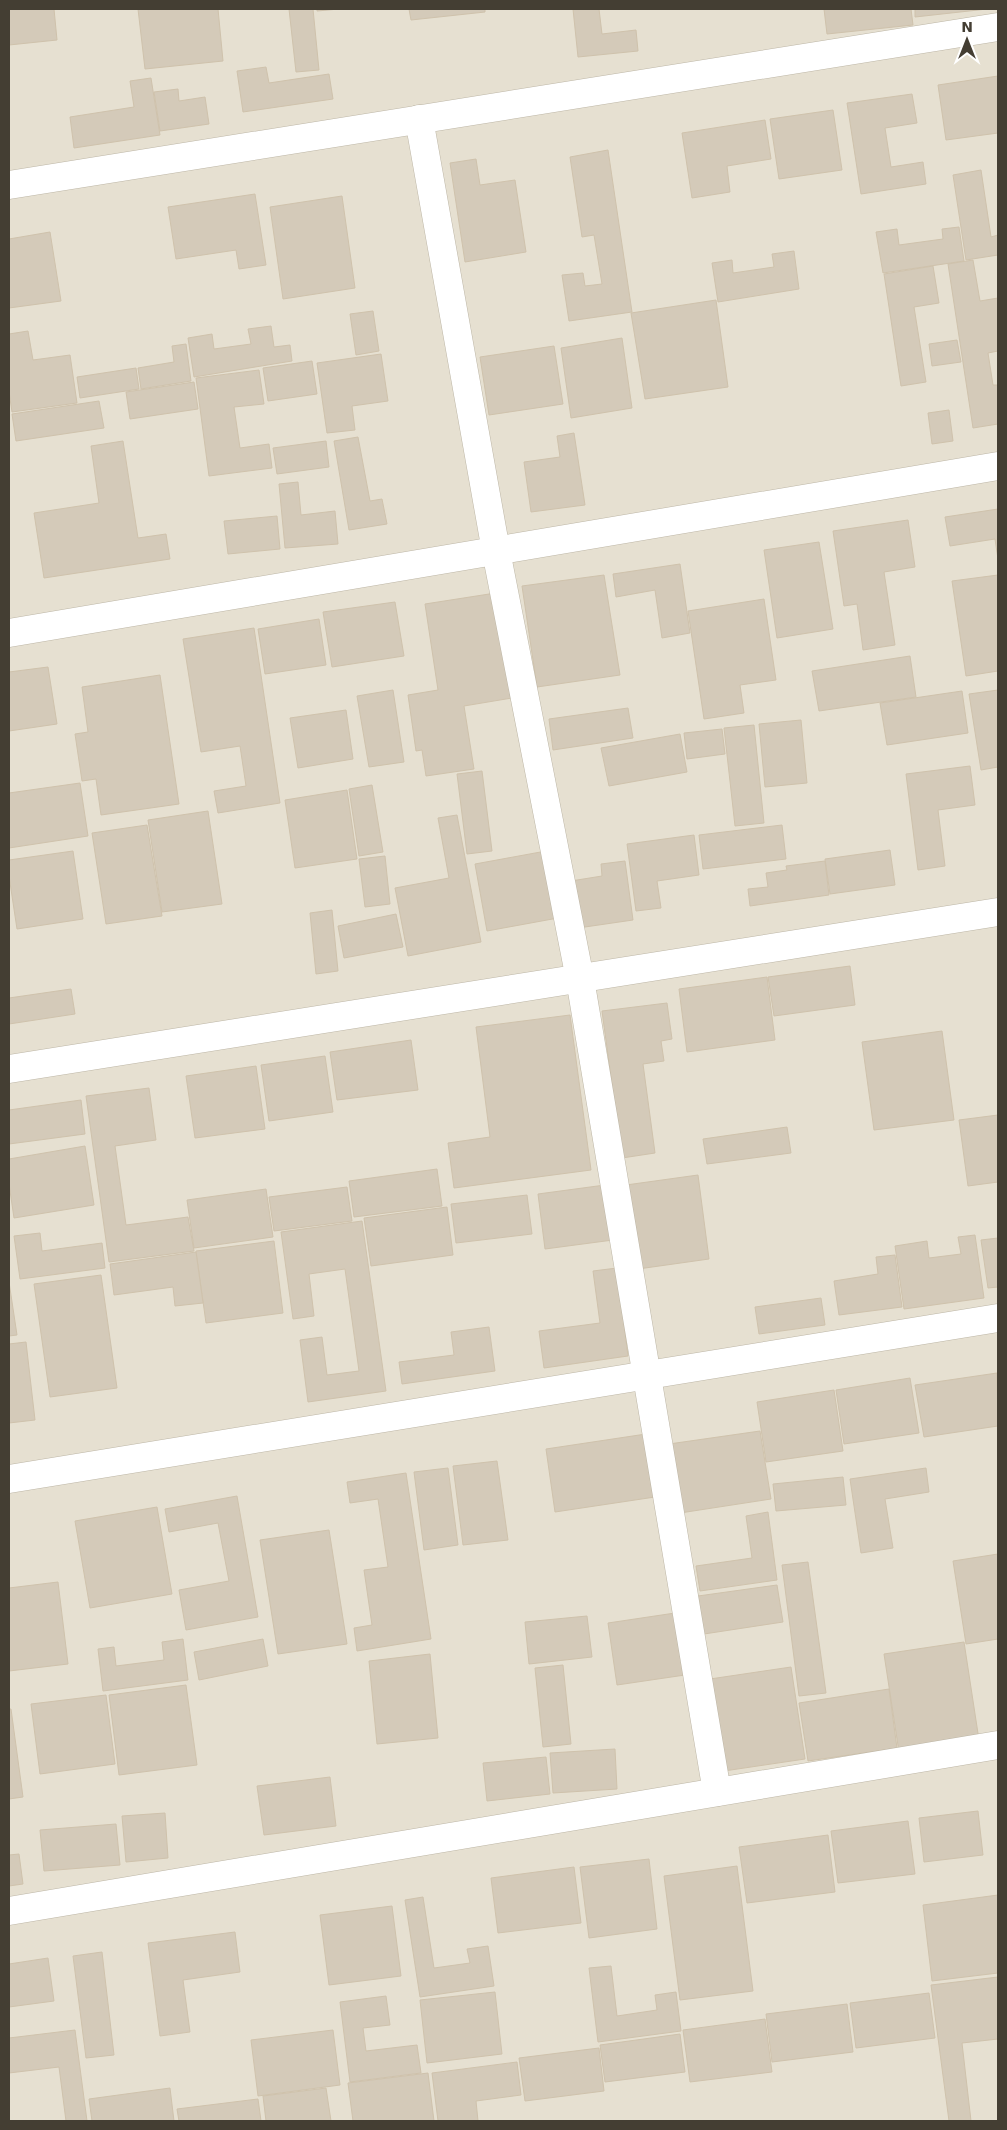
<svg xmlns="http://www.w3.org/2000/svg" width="1007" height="2130" viewBox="0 0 1007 2130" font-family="'DejaVu Sans',sans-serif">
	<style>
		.residential { fill: #e6e0d1 }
		.building { fill: #d4cab9; stroke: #cfc2ac }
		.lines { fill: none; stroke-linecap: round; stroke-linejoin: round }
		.minor-casing { stroke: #bdb6a6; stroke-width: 29 }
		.minor { stroke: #fff; stroke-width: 28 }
	</style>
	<rect width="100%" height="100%" fill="#f2eee3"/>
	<rect class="residential" x="9" y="9" width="989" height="2112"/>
	<g class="building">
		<path d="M9,9H54L57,40L9,45Z"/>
		<path d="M138,9H218L223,61L145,69Z"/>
		<path d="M289,9H313L319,70L296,72Z"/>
		<path d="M317,9H339L317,11Z"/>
		<path d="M409,9H485V12L411,20Z"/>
		<path d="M573,9H599L602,34L636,30L638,51L578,57Z"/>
		<path d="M824,9H911L913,25L827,34Z"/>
		<path d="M915,9H987L915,17Z"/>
		<path d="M266,67L269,83L329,74L333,99L243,112L237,71Z"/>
		<path d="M998,76V133L946,140L938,85Z"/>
		<path d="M151,78L160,135L74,148L70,117L134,107L130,81Z"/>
		<path d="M178,89L179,101L205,97L209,124L160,131L154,92Z"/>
		<path d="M912,94L917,123L885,128L891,167L923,162L926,184L861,194L847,103Z"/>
		<path d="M833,110L842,170L779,179L770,119Z"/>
		<path d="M765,120L771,159L727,166L730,192L692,198L682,133Z"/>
		<path d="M608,150L632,312L569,321L562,275L583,273L585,286L602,284L594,235L582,237L570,157Z"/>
		<path d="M476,159L480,185L515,180L526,252L465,262L450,163Z"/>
		<path d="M981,170L991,237L998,235V255L966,260L953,175Z"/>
		<path d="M255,194L266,265L239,269L236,250L176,259L168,207Z"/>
		<path d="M342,196L355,288L283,299L270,207Z"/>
		<path d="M959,227L964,261L883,273L876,232L897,229L899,245L943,239L942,229Z"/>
		<path d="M50,232L61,301L9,308V239Z"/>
		<path d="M794,251L799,289L718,302L712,263L732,260L733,273L774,267L772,254Z"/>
		<path d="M973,260L980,301L998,298V351L988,353L993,385H998V424L973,428L948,264Z"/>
		<path d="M933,266L939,303L914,307L926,382L901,386L884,274Z"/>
		<path d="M716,300L728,387L645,399L631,313Z"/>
		<path d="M373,311L379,351L356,355L350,314Z"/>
		<path d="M271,326L274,347L290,345L292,361L194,377L188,338L212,334L214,349L251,344L248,329Z"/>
		<path d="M28,331L33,360L70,355L77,403L12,412L9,392V334Z"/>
		<path d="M622,338L632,408L571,418L561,348Z"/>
		<path d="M957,340L961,362L932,366L929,344Z"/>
		<path d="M186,344L191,381L141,389L138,368L174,362L172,346Z"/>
		<path d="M554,346L563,404L489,415L480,357Z"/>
		<path d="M381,354L388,401L352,406L355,430L327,433L317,363Z"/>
		<path d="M312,361L317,394L268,401L263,368Z"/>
		<path d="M136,368L139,389L80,398L77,377Z"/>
		<path d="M259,370L264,404L234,407L240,448L269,444L272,468L209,476L196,378Z"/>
		<path d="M194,382L198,409L130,419L126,392Z"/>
		<path d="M99,401L104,428L16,441L12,414Z"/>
		<path d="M949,410L953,441L932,444L928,413Z"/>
		<path d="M574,433L585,505L531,512L524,462L560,457L557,436Z"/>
		<path d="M358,437L370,501L382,499L387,524L349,530L334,441Z"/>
		<path d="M123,441L138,538L166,534L170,559L44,578L34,513L99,503L91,446Z"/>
		<path d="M326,441L329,467L277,474L273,448Z"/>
		<path d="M298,482L301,515L335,511L338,544L285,548L279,484Z"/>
		<path d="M998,509V559L995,539L950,546L945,517Z"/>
		<path d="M277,516L280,549L228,554L224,521Z"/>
		<path d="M908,520L915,567L884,572L895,645L863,650L857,604L844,606L833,531Z"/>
		<path d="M819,542L833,629L777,638L764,550Z"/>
		<path d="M680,564L690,633L662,638L655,590L616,597L613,574Z"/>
		<path d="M604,575L620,675L537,687L522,586Z"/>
		<path d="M998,575V671L966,676L952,581Z"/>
		<path d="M502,592L518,697L464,706L474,769L426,776L422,750L416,751L408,695L438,690L425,604Z"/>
		<path d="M764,599L776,680L740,685L744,713L704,719L688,611Z"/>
		<path d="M395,602L404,656L332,667L323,612Z"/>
		<path d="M319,619L326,665L265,674L258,629Z"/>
		<path d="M254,628L280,803L218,813L214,791L246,786L240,746L201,752L183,639Z"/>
		<path d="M910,656L916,697L819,711L812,671Z"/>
		<path d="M48,667L57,724L9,731V672Z"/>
		<path d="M160,675L179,804L101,815L96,779L82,781L75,734L88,732L82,687Z"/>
		<path d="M393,690L404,762L369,767L357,696Z"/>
		<path d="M998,690V767L981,770L969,694Z"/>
		<path d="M962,691L968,733L887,745L880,703Z"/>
		<path d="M628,708L633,738L553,750L549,719Z"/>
		<path d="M346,710L353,759L298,768L290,718Z"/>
		<path d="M801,720L807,783L765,787L759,724Z"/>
		<path d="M754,725L764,823L735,826L724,728Z"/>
		<path d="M722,729L725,754L687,759L684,733Z"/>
		<path d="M680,734L687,772L609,786L601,748Z"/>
		<path d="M970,766L975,805L938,810L945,866L918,870L906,774Z"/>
		<path d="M482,771L492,851L467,854L457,774Z"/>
		<path d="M80,783L88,836L9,848V793Z"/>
		<path d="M372,785L383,852L359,856L349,789Z"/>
		<path d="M347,790L357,859L295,868L285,800Z"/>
		<path d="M208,811L222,904L162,912L148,820Z"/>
		<path d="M457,815L481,942L408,956L395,888L449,878L438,818Z"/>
		<path d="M147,825L162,916L106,924L92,833Z"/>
		<path d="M782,825L786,859L703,869L699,835Z"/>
		<path d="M694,835L699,875L657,881L661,908L636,911L627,844Z"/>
		<path d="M890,850L895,885L830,894L825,859Z"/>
		<path d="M73,851L83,919L17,929L9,876V860Z"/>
		<path d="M546,851L558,918L487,931L475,864Z"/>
		<path d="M385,856L390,904L365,907L359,859Z"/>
		<path d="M625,861L633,920L578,928L571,881L602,876L601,864Z"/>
		<path d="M825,861L829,895L750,906L748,889L768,887L766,873L787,870L786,866Z"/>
		<path d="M332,910L338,971L316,974L310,913Z"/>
		<path d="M396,914L403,947L344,958L338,926Z"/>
		<path d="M850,966L855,1005L774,1016L768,977Z"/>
		<path d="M767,977L775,1040L687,1052L679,989Z"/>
		<path d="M71,989L75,1014L9,1024V998Z"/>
		<path d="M667,1003L672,1039L661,1041L664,1061L643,1064L655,1153L622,1158L602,1011Z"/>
		<path d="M570,1015L591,1170L454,1188L448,1143L490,1137L476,1027Z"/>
		<path d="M942,1031L954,1120L874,1130L862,1042Z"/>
		<path d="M411,1040L418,1090L337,1100L330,1052Z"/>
		<path d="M325,1056L333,1112L269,1121L261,1065Z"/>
		<path d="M256,1066L265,1129L195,1138L186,1076Z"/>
		<path d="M149,1088L156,1140L115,1146L126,1225L188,1217L194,1251L109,1262L86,1096Z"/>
		<path d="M81,1100L85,1134L9,1144V1110Z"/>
		<path d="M998,1115V1182L968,1186L959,1120Z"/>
		<path d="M787,1127L791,1153L707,1164L703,1139Z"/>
		<path d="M85,1146L94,1205L14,1218L9,1184V1159Z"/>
		<path d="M437,1169L442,1206L354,1217L349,1181Z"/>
		<path d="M698,1175L709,1259L638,1269L626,1185Z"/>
		<path d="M605,1185L613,1240L545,1249L538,1194Z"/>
		<path d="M347,1187L352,1221L274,1231L269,1197Z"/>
		<path d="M266,1189L273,1237L194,1248L187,1200Z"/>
		<path d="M527,1195L532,1234L456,1243L451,1204Z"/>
		<path d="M447,1207L453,1255L371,1266L364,1218Z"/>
		<path d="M362,1221L386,1391L308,1402L300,1340L322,1337L327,1375L359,1371L345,1269L309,1274L314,1316L293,1319L281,1232Z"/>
		<path d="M40,1233L42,1251L102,1243L105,1268L20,1279L14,1236Z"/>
		<path d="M975,1235L984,1298L904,1309L895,1246L927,1241L929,1258L961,1254L958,1237Z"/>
		<path d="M998,1238V1287L988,1288L981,1240Z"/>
		<path d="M274,1241L283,1313L206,1323L196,1251Z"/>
		<path d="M196,1252L203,1303L175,1306L173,1287L114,1295L110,1264Z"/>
		<path d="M895,1255L902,1307L839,1315L834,1281L878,1274L876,1257Z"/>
		<path d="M617,1268L628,1356L544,1368L539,1331L600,1323L593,1271Z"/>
		<path d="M101,1275L117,1388L50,1397L34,1284Z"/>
		<path d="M9,1282L17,1335L9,1336Z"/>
		<path d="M821,1298L825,1325L759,1334L755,1307Z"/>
		<path d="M489,1327L495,1371L402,1384L399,1362L454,1355L451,1332Z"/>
		<path d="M26,1342L35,1420L9,1423V1344Z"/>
		<path d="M997,1373L998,1426L924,1437L915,1385Z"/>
		<path d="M910,1378L919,1433L844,1444L836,1390Z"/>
		<path d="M834,1390L843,1451L766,1462L757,1402Z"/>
		<path d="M760,1431L771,1499L680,1513L669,1444Z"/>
		<path d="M646,1434L655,1497L555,1512L546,1449Z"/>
		<path d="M497,1461L508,1540L463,1545L453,1466Z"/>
		<path d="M448,1468L458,1545L424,1550L414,1472Z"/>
		<path d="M926,1468L929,1492L885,1499L893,1548L861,1553L850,1479Z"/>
		<path d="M406,1473L431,1639L357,1651L354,1628L372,1625L364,1570L388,1567L378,1499L350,1503L347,1482Z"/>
		<path d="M843,1477L846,1505L776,1511L773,1484Z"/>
		<path d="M237,1496L258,1617L186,1630L179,1590L229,1581L218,1523L169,1532L165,1509Z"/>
		<path d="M157,1507L172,1594L90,1608L75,1521Z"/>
		<path d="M768,1512L777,1580L700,1591L696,1566L752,1558L746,1516Z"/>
		<path d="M329,1530L347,1644L278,1654L260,1540Z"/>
		<path d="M998,1554V1639L966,1644L953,1561Z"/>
		<path d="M808,1562L826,1693L799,1696L782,1565Z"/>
		<path d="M58,1582L68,1664L9,1671V1588Z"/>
		<path d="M777,1585L783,1622L704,1634L698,1596Z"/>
		<path d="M675,1613L685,1675L617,1685L608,1623Z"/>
		<path d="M587,1616L592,1657L529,1664L525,1622Z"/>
		<path d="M183,1639L188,1680L103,1691L98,1649L114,1647L116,1666L164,1660L162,1642Z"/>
		<path d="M263,1639L268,1666L199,1680L194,1652Z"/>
		<path d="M964,1642L979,1740L899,1752L884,1654Z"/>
		<path d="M430,1654L438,1738L377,1744L369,1661Z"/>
		<path d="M563,1665L571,1744L543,1747L535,1668Z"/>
		<path d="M791,1667L805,1759L724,1771L710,1679Z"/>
		<path d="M186,1685L197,1765L119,1775L109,1695Z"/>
		<path d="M889,1689L897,1748L808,1761L799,1703Z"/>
		<path d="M106,1695L115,1764L40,1774L31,1704Z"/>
		<path d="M9,1709H11L23,1797L9,1799Z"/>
		<path d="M615,1749L617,1789L553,1793L550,1753Z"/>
		<path d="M546,1757L550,1794L487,1801L483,1763Z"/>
		<path d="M330,1777L336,1826L264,1835L257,1786Z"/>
		<path d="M978,1811L983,1855L924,1862L919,1818Z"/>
		<path d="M165,1813L168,1858L126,1862L122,1816Z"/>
		<path d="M908,1821L915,1874L838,1883L831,1831Z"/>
		<path d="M116,1824L120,1865L44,1871L40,1830Z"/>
		<path d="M828,1835L835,1892L747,1903L739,1847Z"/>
		<path d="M19,1854L23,1884L9,1886V1855Z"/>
		<path d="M649,1859L657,1929L589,1938L580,1867Z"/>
		<path d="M737,1866L753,1991L680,2000L664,1876Z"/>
		<path d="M574,1867L581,1923L498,1933L491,1878Z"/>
		<path d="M998,1895V1973L932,1981L923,1905Z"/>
		<path d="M423,1897L434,1968L470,1963L467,1949L488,1946L494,1986L420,1997L405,1900Z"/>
		<path d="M392,1906L401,1976L329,1985L320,1915Z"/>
		<path d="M235,1932L240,1972L183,1980L190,2032L160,2036L148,1943Z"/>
		<path d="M102,1952L114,2055L86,2058L73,1956Z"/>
		<path d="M48,1958L54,2001L9,2007V1964Z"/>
		<path d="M611,1966L617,2016L657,2010L655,1995L676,1992L681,2031L598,2042L589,1968Z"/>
		<path d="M998,1977V2039L962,2043L971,2121H949L931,1985Z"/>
		<path d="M495,1992L502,2054L427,2063L420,2000Z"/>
		<path d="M929,1993L935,2038L856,2048L850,2003Z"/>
		<path d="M386,1996L390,2025L363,2028L366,2051L417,2045L421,2073L350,2082L340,2002Z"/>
		<path d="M847,2004L853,2052L772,2062L766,2014Z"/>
		<path d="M765,2019L772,2072L690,2082L683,2030Z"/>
		<path d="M75,2030L87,2121H66L59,2067L9,2073V2038Z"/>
		<path d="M333,2030L340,2085L258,2096L251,2040Z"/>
		<path d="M680,2034L685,2072L605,2082L600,2045Z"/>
		<path d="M599,2048L604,2091L525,2101L519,2058Z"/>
		<path d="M517,2062L521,2095L476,2101L478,2121H438L432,2073Z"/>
		<path d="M428,2073L434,2121H353L348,2083Z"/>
		<path d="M170,2088L174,2121H92L89,2099Z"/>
		<path d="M326,2088L331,2121H266L263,2096Z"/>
		<path d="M258,2099L261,2121H179L177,2109Z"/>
	</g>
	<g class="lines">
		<defs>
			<g id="minor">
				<path d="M419,119L496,551L580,979L717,1792"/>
				<path d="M9,185L998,27"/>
				<path d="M9,633L998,466"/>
				<path d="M9,1069L998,912"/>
				<path d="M9,1479L998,1318"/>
				<path d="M9,1911L998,1745"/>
			</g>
		</defs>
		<use href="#minor" class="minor-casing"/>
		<use href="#minor" class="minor"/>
	</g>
	<rect width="1007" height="2130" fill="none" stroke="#443e33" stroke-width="20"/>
	<g transform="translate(967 40)" stroke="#ffffff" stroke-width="4" paint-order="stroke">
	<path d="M0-4L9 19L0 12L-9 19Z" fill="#443e33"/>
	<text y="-8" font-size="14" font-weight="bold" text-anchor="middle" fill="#443e33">N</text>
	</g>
</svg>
